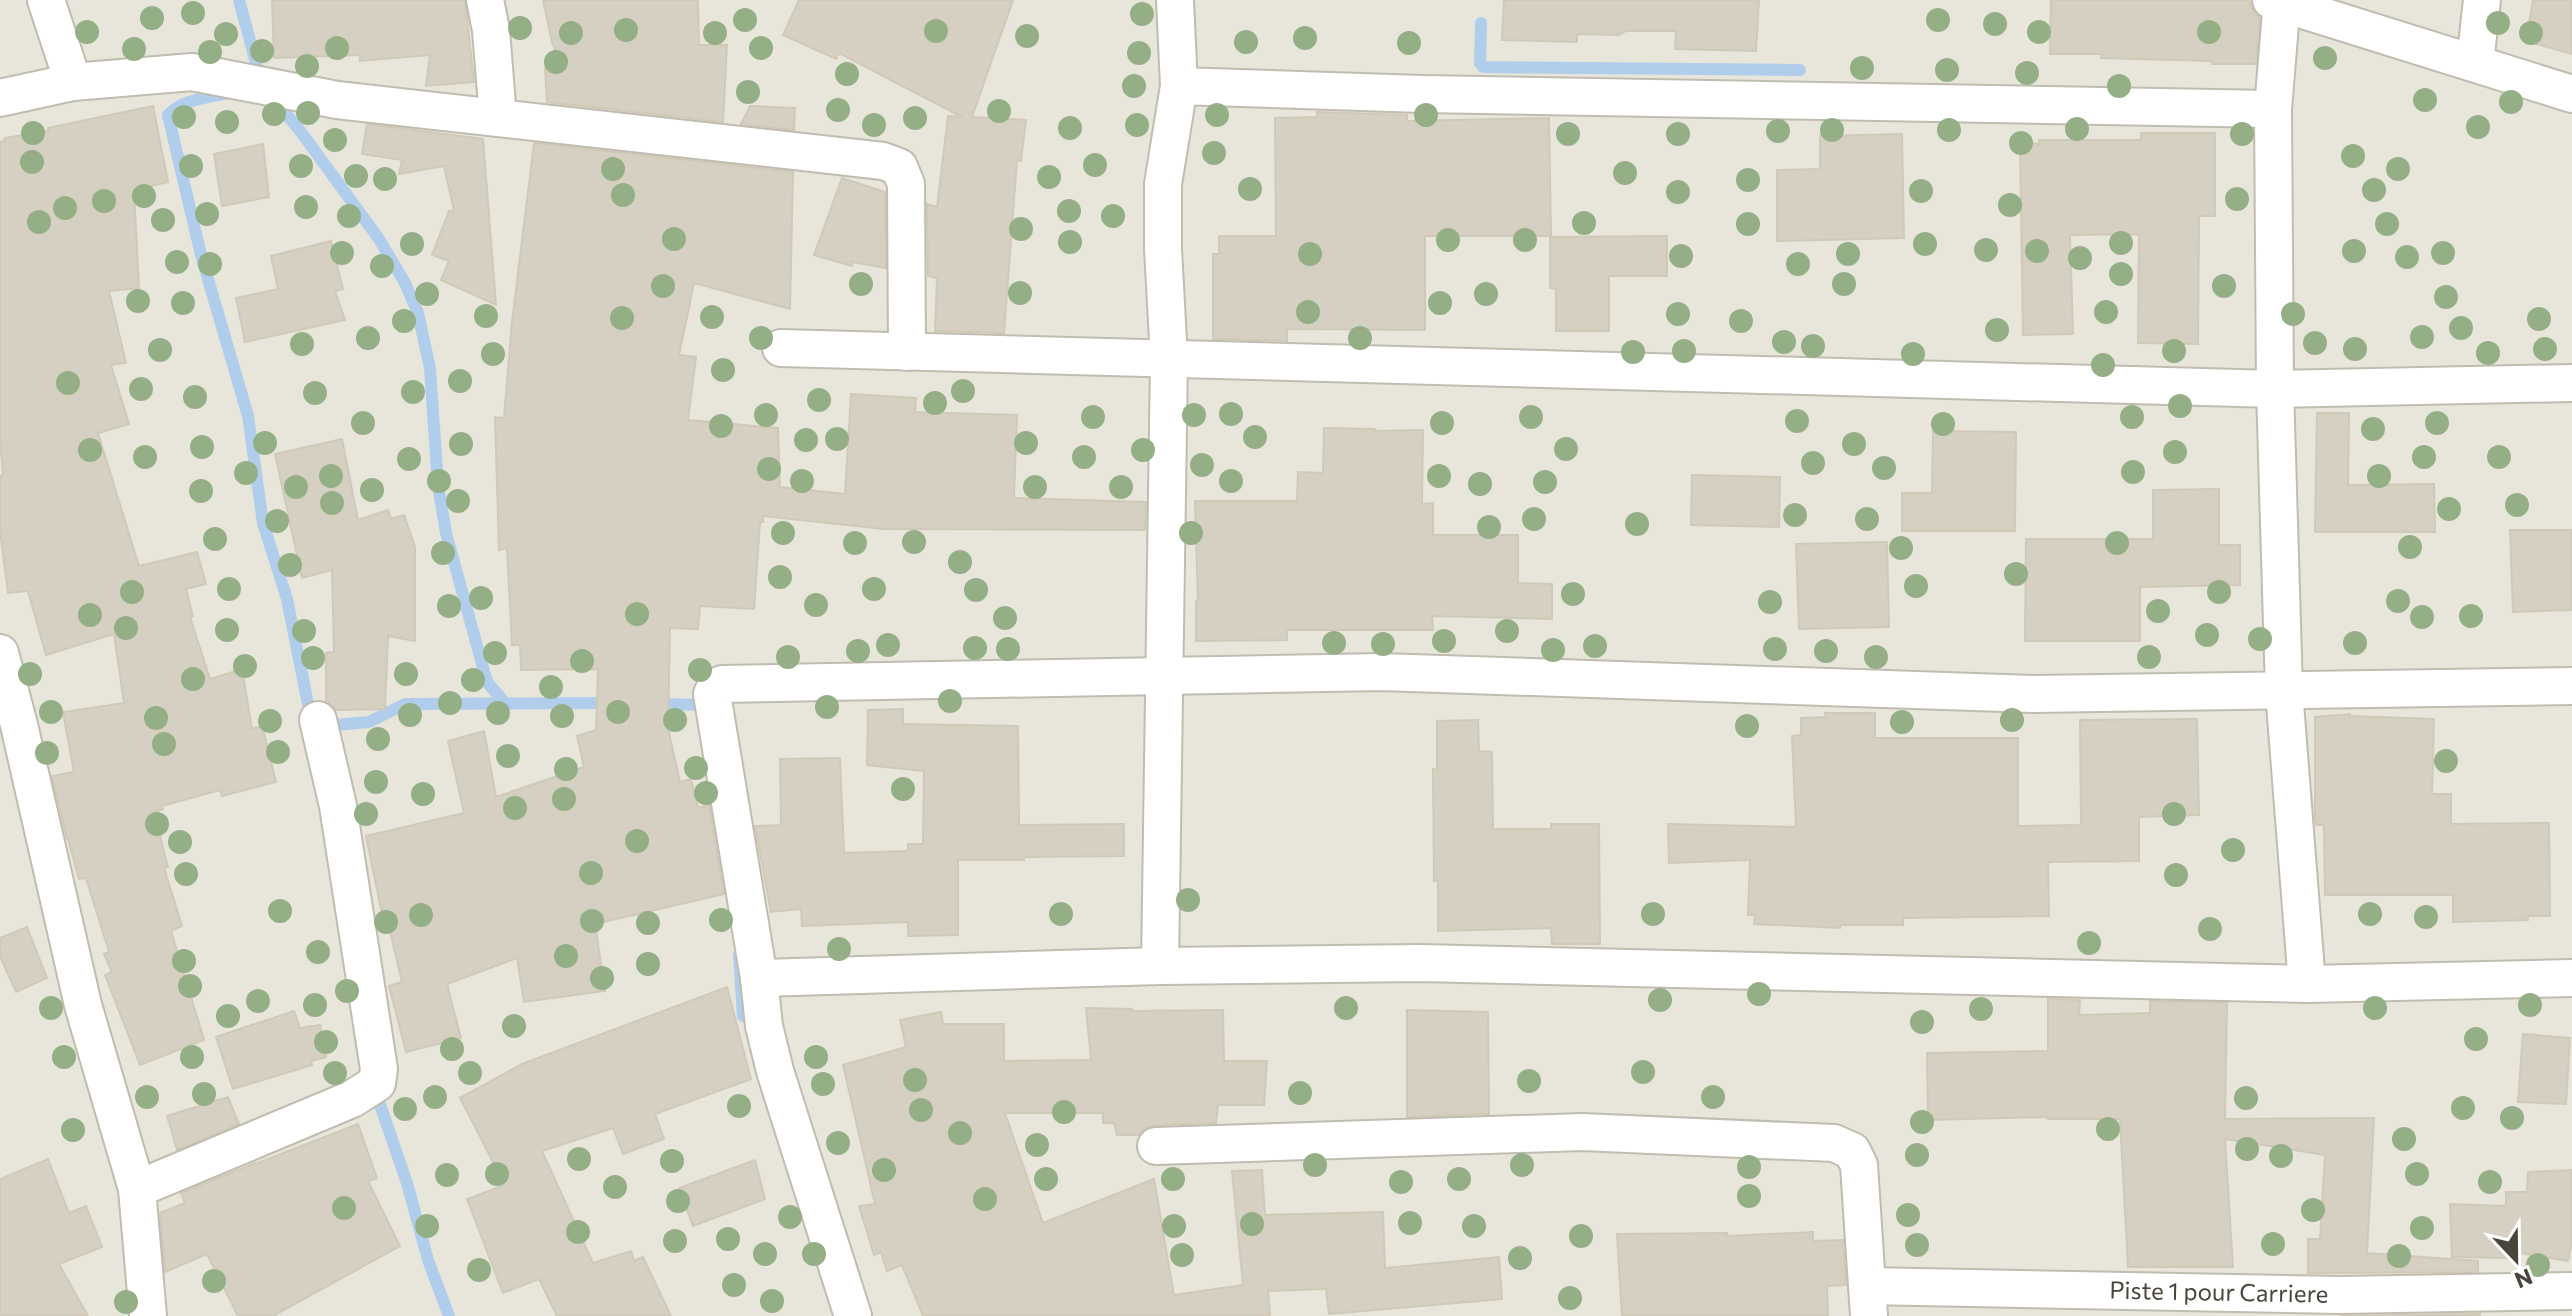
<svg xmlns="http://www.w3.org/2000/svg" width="2572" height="1316" viewBox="0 0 2572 1316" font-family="Commissioner,sans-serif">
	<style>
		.residential { fill: #e8e6db }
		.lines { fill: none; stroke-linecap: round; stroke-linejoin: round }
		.stream { stroke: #b0cdeb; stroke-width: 12 }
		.building { fill: #d6d0c3; stroke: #d0c9b7; stroke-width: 2 }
		.street-casing { stroke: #c0bcb0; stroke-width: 40 }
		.street { stroke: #fff; stroke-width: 36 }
		.tree { fill: #94af86 }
		.labels { text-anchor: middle; stroke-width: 6; stroke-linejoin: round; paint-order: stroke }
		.street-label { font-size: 24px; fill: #49453b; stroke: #fff }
	</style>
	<rect width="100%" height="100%" fill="#f5f3ed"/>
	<rect class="residential" x="0" y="0" width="2572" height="1316"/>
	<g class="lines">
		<g class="stream">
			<path d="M239,0L260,78"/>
			<path d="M1481,23L1480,63L1483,67L1800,70"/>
			<path d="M234,92C213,97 183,98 168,115L201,255L248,416L263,523L287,599L311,719"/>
			<path d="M272,97L301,132L379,239L405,283L418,313L430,368L438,485L446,533L487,682L504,702"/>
			<path d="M655,704L712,705"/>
			<path d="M324,726L369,722L405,704L612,703"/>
			<path d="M739,955L743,1016"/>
			<path d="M374,1087L407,1183L428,1260L449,1316"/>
		</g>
	</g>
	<g class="building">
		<path d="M272,0H465L474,82L426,86L430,55L360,61V55L274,58Z"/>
		<path d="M543,0H698L699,45H727L723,122L547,102L545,68L562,67L552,42Z"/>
		<path d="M799,0H1013L972,117L1026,120L1021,161L1017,160L1004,333L935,331L937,278L928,276L927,204L937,207L948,116L962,117L839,53L836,59L783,35Z"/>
		<path d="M1504,0H1759L1756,51L1675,49L1676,31H1626L1619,35L1577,34V42L1502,40Z"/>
		<path d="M2051,0H2249L2255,14L2260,17L2256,64H2212V61L2101,58V54H2050Z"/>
		<path d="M2533,0H2572V54L2526,41Z"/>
		<path d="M153,106L168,182L134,190L139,288L109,291L126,363L111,365L129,424L98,433L139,566L197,552L206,584L186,589L193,616L190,617L210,679L242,669L252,729L262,726L276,782L222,796L220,790L162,806L163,809L154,812L168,867L164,868L182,926L171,931L204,1040L140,1065L105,975L112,972L104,954L109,952L86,878L79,879L68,839H67L52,776L74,772L63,712L124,703L114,634L46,655L28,591L8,593L0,531V476L3,475L0,440V142L4,141L5,138L49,131L48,128Z"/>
		<path d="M750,106L795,108L794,130L741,124Z"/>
		<path d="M1317,112L1407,115V121L1549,118L1551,236H1425V330L1287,329V341L1213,339V254H1219V236H1276L1275,118L1317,117Z"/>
		<path d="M367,124L483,139L496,305L441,280L449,261L432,255L449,211L454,210L444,166L399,174L402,160L362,154Z"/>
		<path d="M2141,133H2215V216H2199L2198,344L2138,343L2139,234L2070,235L2073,334L2023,335L2020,142L2040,144L2039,140H2141Z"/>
		<path d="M1902,134L1904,238L1777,241V170L1820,169V136Z"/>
		<path d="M534,143L722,164V166L723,164L793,172L790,309L694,283L679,355L696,357L688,420L778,428L780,487L845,494L851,394L916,398L915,412L1017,415L1014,498L1146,502L1145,530L884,529L763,516V522H760L754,609L700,606L698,629L670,628L668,728L680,782L691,779L698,808L709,805L724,894L595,924L605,991L524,1002L517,958L447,984L461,1038L406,1052L389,986L402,982L388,923L384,924L366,836L464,813L448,741L484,731L496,797L584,767L577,736L596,730L598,669L521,670L520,645H512L507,548L499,550L495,417L504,418L512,322Z"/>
		<path d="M263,144L269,197L222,206L214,154Z"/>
		<path d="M842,178L885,192L886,268L852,262V266L814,255Z"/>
		<path d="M1667,236V276H1609V331H1556V289L1550,288V237Z"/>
		<path d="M331,241L343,289L335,291L345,320L245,342L236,298L278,289L271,256Z"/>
		<path d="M2317,413H2349L2348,485L2434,484L2435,532H2315Z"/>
		<path d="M1324,428L1375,429L1374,431L1423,430L1422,504L1433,503V535H1518V583L1552,584V619L1432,616L1433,630H1287V640L1196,641V601H1198L1195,501H1297L1298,472L1323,473Z"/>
		<path d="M1933,431L2016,432L2015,531H1902V493H1932Z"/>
		<path d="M342,439L358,520L388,510L391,519L404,515L415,547V641L388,636L385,709L336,710L326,701V653L334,652L332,570L302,578L275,454Z"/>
		<path d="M1692,475L1780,477L1779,527L1691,525Z"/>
		<path d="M2219,489V545H2240V585L2140,587V641H2025L2026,539H2153V490Z"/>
		<path d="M2510,530H2572V610L2513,612Z"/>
		<path d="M1887,542L1889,627L1799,629L1796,544Z"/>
		<path d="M903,709V724L1018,726L1019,825L1124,824V856L1024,857V860H958V935L908,936V922L802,926L801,909L771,912L755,826L781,825L780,759L840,758L844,853L908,851V844H923L924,771L867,765L868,710Z"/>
		<path d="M1825,713H1875V738H2018V826L2081,825L2080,720L2197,719L2199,815L2139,817V861L2048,862L2049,916L1903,918V925H1840V928L1754,924L1755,915H1748L1750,860L1669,863L1668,824L1796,827L1792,736L1801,735V718L1826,717Z"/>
		<path d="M2350,714V716L2434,719L2432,794H2451V824L2549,823L2550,916H2528V920L2453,922V895H2325L2324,825H2316L2315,818V717Z"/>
		<path d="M1478,720L1479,751L1492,752L1493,829H1551V824H1599L1600,944H1552L1551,928L1438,931V880L1434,881L1433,769L1437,770V721Z"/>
		<path d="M27,927L47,978L16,992L0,956V938Z"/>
		<path d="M727,987L751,1079L655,1114L664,1139L623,1154L613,1128L542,1151L593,1263L631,1251L634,1261L643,1257L671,1316H557L539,1279L503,1293L467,1199L505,1185L460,1098L522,1064Z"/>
		<path d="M2048,999L2080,1000L2079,1015L2150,1013V1001L2227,1003L2225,1119L2374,1118L2367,1253L2478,1261V1272L2308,1273V1239H2320L2325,1155L2225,1139L2233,1267H2128L2120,1119H2048V1117L1928,1120L1927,1053L2048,1051Z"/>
		<path d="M1086,1008L1132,1009L1131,1011L1223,1010L1224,1061H1267L1264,1105H1218L1216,1123L1155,1125L1146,1128L1138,1135H1117L1114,1123H1103V1113H1005L1043,1223L1154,1179L1174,1295L1243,1285L1232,1171L1262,1170L1265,1215L1383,1212L1385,1268L1499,1257L1502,1299L1329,1314L1326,1289L1268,1291L1270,1316H923L902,1265L887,1271L881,1252L874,1255L859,1206L875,1204L843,1065L906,1047L900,1020L941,1012L943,1024H1004V1061L1091,1060Z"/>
		<path d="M1407,1010L1488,1012L1489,1114L1407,1117Z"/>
		<path d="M294,1011L300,1028L320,1025L326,1057L311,1061L312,1065L233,1089L216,1037Z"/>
		<path d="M2523,1034L2570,1038L2566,1104L2518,1102Z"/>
		<path d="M228,1097L239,1124L177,1150L167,1116Z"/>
		<path d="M358,1124L377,1178L368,1181L400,1246L273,1316H238L207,1254L165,1272L160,1213L185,1203L181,1193L255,1163V1164Z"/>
		<path d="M48,1159L69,1213L86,1206L102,1247L59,1264L88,1316H0V1179Z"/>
		<path d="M755,1160L765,1199L693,1226L679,1188Z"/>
		<path d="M2572,1170V1242L2568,1261L2508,1251V1258L2452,1257L2450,1204L2506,1206V1192H2527L2528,1172Z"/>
		<path d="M1813,1232V1241L1843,1240L1846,1285L1827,1286L1828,1316H1622L1617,1234L1727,1233V1236Z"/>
		<path d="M2480,1314V1316H2340Z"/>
	</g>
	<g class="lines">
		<defs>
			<g id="street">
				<path d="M46,0L73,82"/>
				<path d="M485,0L491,30L498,118"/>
				<path d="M1175,0L1179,86"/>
				<path d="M2271,0L2572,94"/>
				<path d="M2282,0L2273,109L2275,389L2284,691L2307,984"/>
				<path d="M2475,63L2482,0"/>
				<path d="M0,98L73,82L192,72L337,100L883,161L899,167L906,184L907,352"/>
				<path d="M781,348L2275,389L2572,383"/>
				<path d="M0,653L19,725L83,1005L137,1189L148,1316"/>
				<path d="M1160,966L1169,359L1163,249V184L1179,86L1422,94L2273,109"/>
				<path d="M759,978L1160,966L1420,963L2307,984L2572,978"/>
				<path d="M1156,1146L1582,1132L1834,1143L1852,1151L1859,1165L1869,1316"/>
				<path d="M137,1189L352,1099L377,1083L379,1069L338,806L318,720"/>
				<path id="s1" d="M1867,1286L2340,1295L2572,1291"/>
				<path d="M853,1316L775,1071L764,1026L759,978L712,694L715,688L722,684L1381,672L2034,694L2572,686"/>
			</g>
		</defs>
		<use href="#street" class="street-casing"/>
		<use href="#street" class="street"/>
	</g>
	<g class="tree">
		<circle cx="193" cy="13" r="12"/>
		<circle cx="1142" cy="14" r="12"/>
		<circle cx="152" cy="18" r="12"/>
		<circle cx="745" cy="20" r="12"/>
		<circle cx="1938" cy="20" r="12"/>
		<circle cx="2498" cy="23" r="12"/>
		<circle cx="1995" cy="24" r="12"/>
		<circle cx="520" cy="28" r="12"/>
		<circle cx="626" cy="30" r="12"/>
		<circle cx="936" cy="31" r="12"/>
		<circle cx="87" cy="32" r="12"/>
		<circle cx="2039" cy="32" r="12"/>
		<circle cx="2209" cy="32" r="12"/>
		<circle cx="571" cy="33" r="12"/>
		<circle cx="715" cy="33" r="12"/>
		<circle cx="2531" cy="33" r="12"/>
		<circle cx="226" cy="34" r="12"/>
		<circle cx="1027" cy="36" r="12"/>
		<circle cx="1305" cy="38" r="12"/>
		<circle cx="1246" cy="42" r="12"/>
		<circle cx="1409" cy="43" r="12"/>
		<circle cx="337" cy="48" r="12"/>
		<circle cx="761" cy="48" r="12"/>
		<circle cx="134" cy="49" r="12"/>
		<circle cx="262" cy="51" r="12"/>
		<circle cx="210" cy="52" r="12"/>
		<circle cx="1139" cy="53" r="12"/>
		<circle cx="2325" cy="58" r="12"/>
		<circle cx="556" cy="62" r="12"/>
		<circle cx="307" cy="66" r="12"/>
		<circle cx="1862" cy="68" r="12"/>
		<circle cx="1947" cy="70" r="12"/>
		<circle cx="2027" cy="73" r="12"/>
		<circle cx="847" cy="74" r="12"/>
		<circle cx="1134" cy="86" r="12"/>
		<circle cx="2119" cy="86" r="12"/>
		<circle cx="748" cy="92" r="12"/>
		<circle cx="2425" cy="100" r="12"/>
		<circle cx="2511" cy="102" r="12"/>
		<circle cx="838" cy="110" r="12"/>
		<circle cx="999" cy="111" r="12"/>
		<circle cx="308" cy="113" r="12"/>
		<circle cx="274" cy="114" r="12"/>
		<circle cx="1217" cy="115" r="12"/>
		<circle cx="1426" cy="115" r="12"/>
		<circle cx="184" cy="117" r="12"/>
		<circle cx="915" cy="118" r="12"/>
		<circle cx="227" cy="122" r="12"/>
		<circle cx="874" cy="125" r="12"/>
		<circle cx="1137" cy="125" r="12"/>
		<circle cx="2478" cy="127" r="12"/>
		<circle cx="1070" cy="128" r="12"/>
		<circle cx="2077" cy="129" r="12"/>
		<circle cx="1832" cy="130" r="12"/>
		<circle cx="1949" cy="130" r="12"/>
		<circle cx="1778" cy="131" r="12"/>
		<circle cx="33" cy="133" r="12"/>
		<circle cx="1568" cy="134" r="12"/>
		<circle cx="1678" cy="134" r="12"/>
		<circle cx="2242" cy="134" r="12"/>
		<circle cx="335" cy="140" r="12"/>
		<circle cx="2021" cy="143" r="12"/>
		<circle cx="1214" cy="153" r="12"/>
		<circle cx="2353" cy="156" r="12"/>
		<circle cx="32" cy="162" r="12"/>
		<circle cx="1095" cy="165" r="12"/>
		<circle cx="191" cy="166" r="12"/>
		<circle cx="301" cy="166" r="12"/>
		<circle cx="613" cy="169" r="12"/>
		<circle cx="2398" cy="169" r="12"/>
		<circle cx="1625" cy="173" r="12"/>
		<circle cx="356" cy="176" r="12"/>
		<circle cx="1049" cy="177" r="12"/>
		<circle cx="385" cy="179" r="12"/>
		<circle cx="1748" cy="180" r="12"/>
		<circle cx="1250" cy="189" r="12"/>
		<circle cx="2374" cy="190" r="12"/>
		<circle cx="1921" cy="191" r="12"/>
		<circle cx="1678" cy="192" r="12"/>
		<circle cx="623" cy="195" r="12"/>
		<circle cx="144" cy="196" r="12"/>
		<circle cx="2237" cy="199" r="12"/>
		<circle cx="104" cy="201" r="12"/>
		<circle cx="2010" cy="205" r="12"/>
		<circle cx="306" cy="207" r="12"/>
		<circle cx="65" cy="208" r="12"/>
		<circle cx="1069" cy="211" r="12"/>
		<circle cx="207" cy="214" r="12"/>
		<circle cx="349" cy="216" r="12"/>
		<circle cx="1113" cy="216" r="12"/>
		<circle cx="163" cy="220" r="12"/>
		<circle cx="39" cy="222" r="12"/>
		<circle cx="1584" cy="223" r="12"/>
		<circle cx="1748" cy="224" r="12"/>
		<circle cx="2387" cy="224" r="12"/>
		<circle cx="1021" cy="229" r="12"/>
		<circle cx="674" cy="239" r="12"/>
		<circle cx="1448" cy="240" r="12"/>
		<circle cx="1525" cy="240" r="12"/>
		<circle cx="1070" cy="242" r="12"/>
		<circle cx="2121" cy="243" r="12"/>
		<circle cx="412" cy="244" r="12"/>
		<circle cx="1925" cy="244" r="12"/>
		<circle cx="1986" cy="250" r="12"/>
		<circle cx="2037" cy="251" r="12"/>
		<circle cx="2354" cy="251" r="12"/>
		<circle cx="342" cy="253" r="12"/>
		<circle cx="2443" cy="253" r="12"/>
		<circle cx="1310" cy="254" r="12"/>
		<circle cx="1848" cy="254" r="12"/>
		<circle cx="1681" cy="256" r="12"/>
		<circle cx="2407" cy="257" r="12"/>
		<circle cx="2080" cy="258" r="12"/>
		<circle cx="177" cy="262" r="12"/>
		<circle cx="210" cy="264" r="12"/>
		<circle cx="1798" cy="264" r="12"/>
		<circle cx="382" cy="266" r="12"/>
		<circle cx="2121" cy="274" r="12"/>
		<circle cx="861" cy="284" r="12"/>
		<circle cx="1844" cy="284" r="12"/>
		<circle cx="663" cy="286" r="12"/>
		<circle cx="2224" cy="286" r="12"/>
		<circle cx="1020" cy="293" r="12"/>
		<circle cx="427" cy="294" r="12"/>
		<circle cx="1486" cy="294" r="12"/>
		<circle cx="2446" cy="297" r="12"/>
		<circle cx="138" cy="301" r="12"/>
		<circle cx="183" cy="303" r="12"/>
		<circle cx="1440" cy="303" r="12"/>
		<circle cx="1308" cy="312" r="12"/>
		<circle cx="2106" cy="312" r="12"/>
		<circle cx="1678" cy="314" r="12"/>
		<circle cx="2293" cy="314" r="12"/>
		<circle cx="486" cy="316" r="12"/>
		<circle cx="712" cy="317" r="12"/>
		<circle cx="622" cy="318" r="12"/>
		<circle cx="2539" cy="319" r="12"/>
		<circle cx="404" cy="321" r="12"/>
		<circle cx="1741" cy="321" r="12"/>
		<circle cx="2461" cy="328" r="12"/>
		<circle cx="1997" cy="330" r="12"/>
		<circle cx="2422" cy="337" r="12"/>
		<circle cx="368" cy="338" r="12"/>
		<circle cx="761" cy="338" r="12"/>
		<circle cx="1360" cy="338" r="12"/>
		<circle cx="1784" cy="342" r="12"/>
		<circle cx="2315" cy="343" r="12"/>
		<circle cx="302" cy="344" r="12"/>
		<circle cx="1813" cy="346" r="12"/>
		<circle cx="2355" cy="349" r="12"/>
		<circle cx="2545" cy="349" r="12"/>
		<circle cx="160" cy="350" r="12"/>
		<circle cx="1684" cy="351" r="12"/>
		<circle cx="2174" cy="351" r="12"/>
		<circle cx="1633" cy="352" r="12"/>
		<circle cx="2488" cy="353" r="12"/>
		<circle cx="493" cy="354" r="12"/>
		<circle cx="1913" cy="354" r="12"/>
		<circle cx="2103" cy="365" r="12"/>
		<circle cx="723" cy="370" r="12"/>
		<circle cx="460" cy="381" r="12"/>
		<circle cx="68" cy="383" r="12"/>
		<circle cx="141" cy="389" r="12"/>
		<circle cx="963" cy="391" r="12"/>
		<circle cx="413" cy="392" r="12"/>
		<circle cx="315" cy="393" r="12"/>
		<circle cx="195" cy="397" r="12"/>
		<circle cx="819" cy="400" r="12"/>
		<circle cx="935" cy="403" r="12"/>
		<circle cx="2180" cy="406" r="12"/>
		<circle cx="1231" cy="414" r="12"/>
		<circle cx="766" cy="415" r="12"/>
		<circle cx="1194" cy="415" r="12"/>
		<circle cx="1093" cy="417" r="12"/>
		<circle cx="1531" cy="417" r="12"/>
		<circle cx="2132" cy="417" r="12"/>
		<circle cx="1797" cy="421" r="12"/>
		<circle cx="363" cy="423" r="12"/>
		<circle cx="1442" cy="423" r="12"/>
		<circle cx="2437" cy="423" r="12"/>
		<circle cx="1943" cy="424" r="12"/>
		<circle cx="721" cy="426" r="12"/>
		<circle cx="2373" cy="429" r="12"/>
		<circle cx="1255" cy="437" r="12"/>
		<circle cx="837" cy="439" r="12"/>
		<circle cx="806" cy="440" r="12"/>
		<circle cx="265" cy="443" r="12"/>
		<circle cx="1026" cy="443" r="12"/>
		<circle cx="461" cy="444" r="12"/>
		<circle cx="1854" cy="444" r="12"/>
		<circle cx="202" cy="447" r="12"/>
		<circle cx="1566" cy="449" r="12"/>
		<circle cx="90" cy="450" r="12"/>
		<circle cx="1143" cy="450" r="12"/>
		<circle cx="2175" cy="452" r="12"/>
		<circle cx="145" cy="457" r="12"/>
		<circle cx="1084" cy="457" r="12"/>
		<circle cx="2424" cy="457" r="12"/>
		<circle cx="2499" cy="457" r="12"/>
		<circle cx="409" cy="459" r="12"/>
		<circle cx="1813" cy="463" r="12"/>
		<circle cx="1202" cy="465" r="12"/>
		<circle cx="1884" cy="468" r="12"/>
		<circle cx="769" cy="469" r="12"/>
		<circle cx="2133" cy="472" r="12"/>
		<circle cx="246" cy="473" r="12"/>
		<circle cx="331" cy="476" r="12"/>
		<circle cx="1439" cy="476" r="12"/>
		<circle cx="2379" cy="476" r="12"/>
		<circle cx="439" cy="481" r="12"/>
		<circle cx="802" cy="481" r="12"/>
		<circle cx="1231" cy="481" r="12"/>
		<circle cx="1545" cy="482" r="12"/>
		<circle cx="1480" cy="484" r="12"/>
		<circle cx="296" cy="487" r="12"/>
		<circle cx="1035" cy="487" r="12"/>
		<circle cx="1121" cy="487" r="12"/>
		<circle cx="372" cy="490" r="12"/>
		<circle cx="201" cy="491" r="12"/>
		<circle cx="458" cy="501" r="12"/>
		<circle cx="332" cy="503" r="12"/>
		<circle cx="2517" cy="505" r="12"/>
		<circle cx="2449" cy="509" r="12"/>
		<circle cx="1795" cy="515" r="12"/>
		<circle cx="1534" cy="519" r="12"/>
		<circle cx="1867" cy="519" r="12"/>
		<circle cx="277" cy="521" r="12"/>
		<circle cx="1637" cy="524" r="12"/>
		<circle cx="1489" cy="527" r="12"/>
		<circle cx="783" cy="533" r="12"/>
		<circle cx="1191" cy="533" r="12"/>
		<circle cx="215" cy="539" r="12"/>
		<circle cx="914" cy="542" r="12"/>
		<circle cx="855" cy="543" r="12"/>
		<circle cx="2117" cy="543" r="12"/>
		<circle cx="2410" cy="547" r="12"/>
		<circle cx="1901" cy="548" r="12"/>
		<circle cx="443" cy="553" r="12"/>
		<circle cx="960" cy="562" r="12"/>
		<circle cx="290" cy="565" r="12"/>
		<circle cx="2016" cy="574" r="12"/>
		<circle cx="780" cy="577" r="12"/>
		<circle cx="1916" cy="586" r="12"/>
		<circle cx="229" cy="589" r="12"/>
		<circle cx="874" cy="589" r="12"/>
		<circle cx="976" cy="590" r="12"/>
		<circle cx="132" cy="592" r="12"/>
		<circle cx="2219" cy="592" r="12"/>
		<circle cx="1573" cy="594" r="12"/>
		<circle cx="481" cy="598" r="12"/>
		<circle cx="2398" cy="601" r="12"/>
		<circle cx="1770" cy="602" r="12"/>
		<circle cx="816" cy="605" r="12"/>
		<circle cx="449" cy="606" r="12"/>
		<circle cx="2158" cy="611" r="12"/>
		<circle cx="637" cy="614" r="12"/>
		<circle cx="90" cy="615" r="12"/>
		<circle cx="2471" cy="616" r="12"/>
		<circle cx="2422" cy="617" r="12"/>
		<circle cx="1005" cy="618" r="12"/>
		<circle cx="126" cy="628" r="12"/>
		<circle cx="227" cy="630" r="12"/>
		<circle cx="304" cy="631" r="12"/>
		<circle cx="1507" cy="631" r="12"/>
		<circle cx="2207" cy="635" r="12"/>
		<circle cx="2260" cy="639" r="12"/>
		<circle cx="1444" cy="641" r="12"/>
		<circle cx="1334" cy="643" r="12"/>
		<circle cx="2355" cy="643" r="12"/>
		<circle cx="1383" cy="644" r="12"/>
		<circle cx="888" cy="645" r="12"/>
		<circle cx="1595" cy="646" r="12"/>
		<circle cx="975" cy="648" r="12"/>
		<circle cx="1008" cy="649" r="12"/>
		<circle cx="1775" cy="649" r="12"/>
		<circle cx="1553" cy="650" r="12"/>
		<circle cx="858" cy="651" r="12"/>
		<circle cx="1826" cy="651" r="12"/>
		<circle cx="495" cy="653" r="12"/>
		<circle cx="788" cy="657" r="12"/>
		<circle cx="1876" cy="657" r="12"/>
		<circle cx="2149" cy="657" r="12"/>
		<circle cx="313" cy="658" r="12"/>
		<circle cx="582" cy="661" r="12"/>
		<circle cx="245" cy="666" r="12"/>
		<circle cx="700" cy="670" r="12"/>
		<circle cx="30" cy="674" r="12"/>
		<circle cx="406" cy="674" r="12"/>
		<circle cx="193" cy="679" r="12"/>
		<circle cx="473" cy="680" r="12"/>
		<circle cx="551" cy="687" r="12"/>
		<circle cx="950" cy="701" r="12"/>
		<circle cx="450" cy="703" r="12"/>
		<circle cx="827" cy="707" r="12"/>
		<circle cx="51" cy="712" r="12"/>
		<circle cx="618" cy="712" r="12"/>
		<circle cx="498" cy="713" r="12"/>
		<circle cx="410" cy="715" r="12"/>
		<circle cx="562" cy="716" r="12"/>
		<circle cx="156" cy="718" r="12"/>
		<circle cx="675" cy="720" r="12"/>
		<circle cx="2012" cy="720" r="12"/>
		<circle cx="270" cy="721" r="12"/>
		<circle cx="1902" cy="722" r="12"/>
		<circle cx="1747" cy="726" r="12"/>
		<circle cx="378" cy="739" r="12"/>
		<circle cx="164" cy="744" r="12"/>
		<circle cx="278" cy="752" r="12"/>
		<circle cx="47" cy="753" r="12"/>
		<circle cx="508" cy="756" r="12"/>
		<circle cx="2446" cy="761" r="12"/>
		<circle cx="696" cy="768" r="12"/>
		<circle cx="566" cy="769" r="12"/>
		<circle cx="376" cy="782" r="12"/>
		<circle cx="903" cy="789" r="12"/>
		<circle cx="706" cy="793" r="12"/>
		<circle cx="423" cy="794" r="12"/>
		<circle cx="564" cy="799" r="12"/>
		<circle cx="515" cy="808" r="12"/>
		<circle cx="366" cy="814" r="12"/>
		<circle cx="2174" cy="814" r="12"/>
		<circle cx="157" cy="824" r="12"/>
		<circle cx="637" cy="841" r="12"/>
		<circle cx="180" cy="842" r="12"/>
		<circle cx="2233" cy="850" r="12"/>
		<circle cx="591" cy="873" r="12"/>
		<circle cx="186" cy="874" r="12"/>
		<circle cx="2176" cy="875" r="12"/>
		<circle cx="1188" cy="900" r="12"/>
		<circle cx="280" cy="911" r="12"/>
		<circle cx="1061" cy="914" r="12"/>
		<circle cx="1653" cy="914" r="12"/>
		<circle cx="2370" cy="914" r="12"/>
		<circle cx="421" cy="915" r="12"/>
		<circle cx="2426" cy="917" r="12"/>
		<circle cx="721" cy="920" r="12"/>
		<circle cx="592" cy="921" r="12"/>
		<circle cx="386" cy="922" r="12"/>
		<circle cx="648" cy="923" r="12"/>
		<circle cx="2210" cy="929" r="12"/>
		<circle cx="2089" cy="943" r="12"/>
		<circle cx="839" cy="949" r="12"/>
		<circle cx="318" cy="952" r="12"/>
		<circle cx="566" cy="956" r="12"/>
		<circle cx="184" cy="961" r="12"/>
		<circle cx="648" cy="964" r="12"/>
		<circle cx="602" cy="978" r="12"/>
		<circle cx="190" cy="986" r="12"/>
		<circle cx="347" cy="991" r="12"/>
		<circle cx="1759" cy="994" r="12"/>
		<circle cx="1660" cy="1000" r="12"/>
		<circle cx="258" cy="1001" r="12"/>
		<circle cx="315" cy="1005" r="12"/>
		<circle cx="2530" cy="1005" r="12"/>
		<circle cx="51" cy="1008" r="12"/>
		<circle cx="1346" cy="1008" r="12"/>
		<circle cx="2375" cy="1008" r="12"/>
		<circle cx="1981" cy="1009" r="12"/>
		<circle cx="228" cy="1016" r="12"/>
		<circle cx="1922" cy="1022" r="12"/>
		<circle cx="514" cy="1026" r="12"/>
		<circle cx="2476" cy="1039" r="12"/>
		<circle cx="326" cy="1042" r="12"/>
		<circle cx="452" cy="1049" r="12"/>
		<circle cx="64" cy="1057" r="12"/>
		<circle cx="192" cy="1057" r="12"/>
		<circle cx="816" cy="1057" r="12"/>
		<circle cx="1643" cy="1072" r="12"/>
		<circle cx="335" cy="1073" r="12"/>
		<circle cx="470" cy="1073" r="12"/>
		<circle cx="915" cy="1080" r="12"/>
		<circle cx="1529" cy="1081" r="12"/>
		<circle cx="823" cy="1084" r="12"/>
		<circle cx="1300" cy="1093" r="12"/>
		<circle cx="204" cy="1094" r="12"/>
		<circle cx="147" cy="1097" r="12"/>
		<circle cx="435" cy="1097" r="12"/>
		<circle cx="1713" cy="1097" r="12"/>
		<circle cx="2246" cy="1098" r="12"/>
		<circle cx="739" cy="1106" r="12"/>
		<circle cx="2463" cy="1108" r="12"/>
		<circle cx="405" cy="1109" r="12"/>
		<circle cx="921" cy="1110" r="12"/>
		<circle cx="1064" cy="1112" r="12"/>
		<circle cx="2512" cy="1118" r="12"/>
		<circle cx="1922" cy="1122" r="12"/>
		<circle cx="2108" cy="1129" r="12"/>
		<circle cx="73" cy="1130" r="12"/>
		<circle cx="960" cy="1133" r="12"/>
		<circle cx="2404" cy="1139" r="12"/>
		<circle cx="838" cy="1143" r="12"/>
		<circle cx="1037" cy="1145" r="12"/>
		<circle cx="2247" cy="1149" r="12"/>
		<circle cx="1917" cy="1155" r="12"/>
		<circle cx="2281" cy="1156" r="12"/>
		<circle cx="579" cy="1159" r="12"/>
		<circle cx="672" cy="1161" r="12"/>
		<circle cx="1315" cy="1165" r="12"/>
		<circle cx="1522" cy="1165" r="12"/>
		<circle cx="1749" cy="1167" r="12"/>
		<circle cx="884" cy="1170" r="12"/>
		<circle cx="497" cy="1174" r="12"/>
		<circle cx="2417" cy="1174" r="12"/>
		<circle cx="447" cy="1175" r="12"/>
		<circle cx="1046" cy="1179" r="12"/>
		<circle cx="1173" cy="1179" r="12"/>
		<circle cx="1459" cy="1179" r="12"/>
		<circle cx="1401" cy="1182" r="12"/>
		<circle cx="2490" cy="1182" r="12"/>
		<circle cx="615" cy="1187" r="12"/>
		<circle cx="1749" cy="1196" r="12"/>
		<circle cx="985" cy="1199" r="12"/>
		<circle cx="678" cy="1201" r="12"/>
		<circle cx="344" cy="1208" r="12"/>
		<circle cx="2313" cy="1210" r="12"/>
		<circle cx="1908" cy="1215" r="12"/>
		<circle cx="790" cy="1217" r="12"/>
		<circle cx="1410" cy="1223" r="12"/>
		<circle cx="1252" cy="1224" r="12"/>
		<circle cx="427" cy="1226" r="12"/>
		<circle cx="1174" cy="1226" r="12"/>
		<circle cx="1474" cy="1226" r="12"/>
		<circle cx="2422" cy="1228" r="12"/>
		<circle cx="578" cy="1232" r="12"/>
		<circle cx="1581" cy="1236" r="12"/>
		<circle cx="728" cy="1239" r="12"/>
		<circle cx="675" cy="1241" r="12"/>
		<circle cx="2273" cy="1244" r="12"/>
		<circle cx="1917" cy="1245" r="12"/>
		<circle cx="765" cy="1254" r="12"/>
		<circle cx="814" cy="1254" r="12"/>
		<circle cx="1182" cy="1255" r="12"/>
		<circle cx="2399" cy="1256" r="12"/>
		<circle cx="1520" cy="1258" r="12"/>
		<circle cx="2538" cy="1265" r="12"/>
		<circle cx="479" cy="1270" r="12"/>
		<circle cx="214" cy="1281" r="12"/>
		<circle cx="734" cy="1285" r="12"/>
		<circle cx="1570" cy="1298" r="12"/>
		<circle cx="772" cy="1301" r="12"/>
		<circle cx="126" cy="1302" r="12"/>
	</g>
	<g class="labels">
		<g class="street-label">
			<text dy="8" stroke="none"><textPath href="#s1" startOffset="352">Piste 1 pour Carriere</textPath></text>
		</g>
	</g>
	<g transform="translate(2516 1260) rotate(158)" stroke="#ffffff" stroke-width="6" paint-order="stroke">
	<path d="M0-6L14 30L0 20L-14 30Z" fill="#49453b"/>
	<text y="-12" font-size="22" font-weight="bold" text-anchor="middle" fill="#49453b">N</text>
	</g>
</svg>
